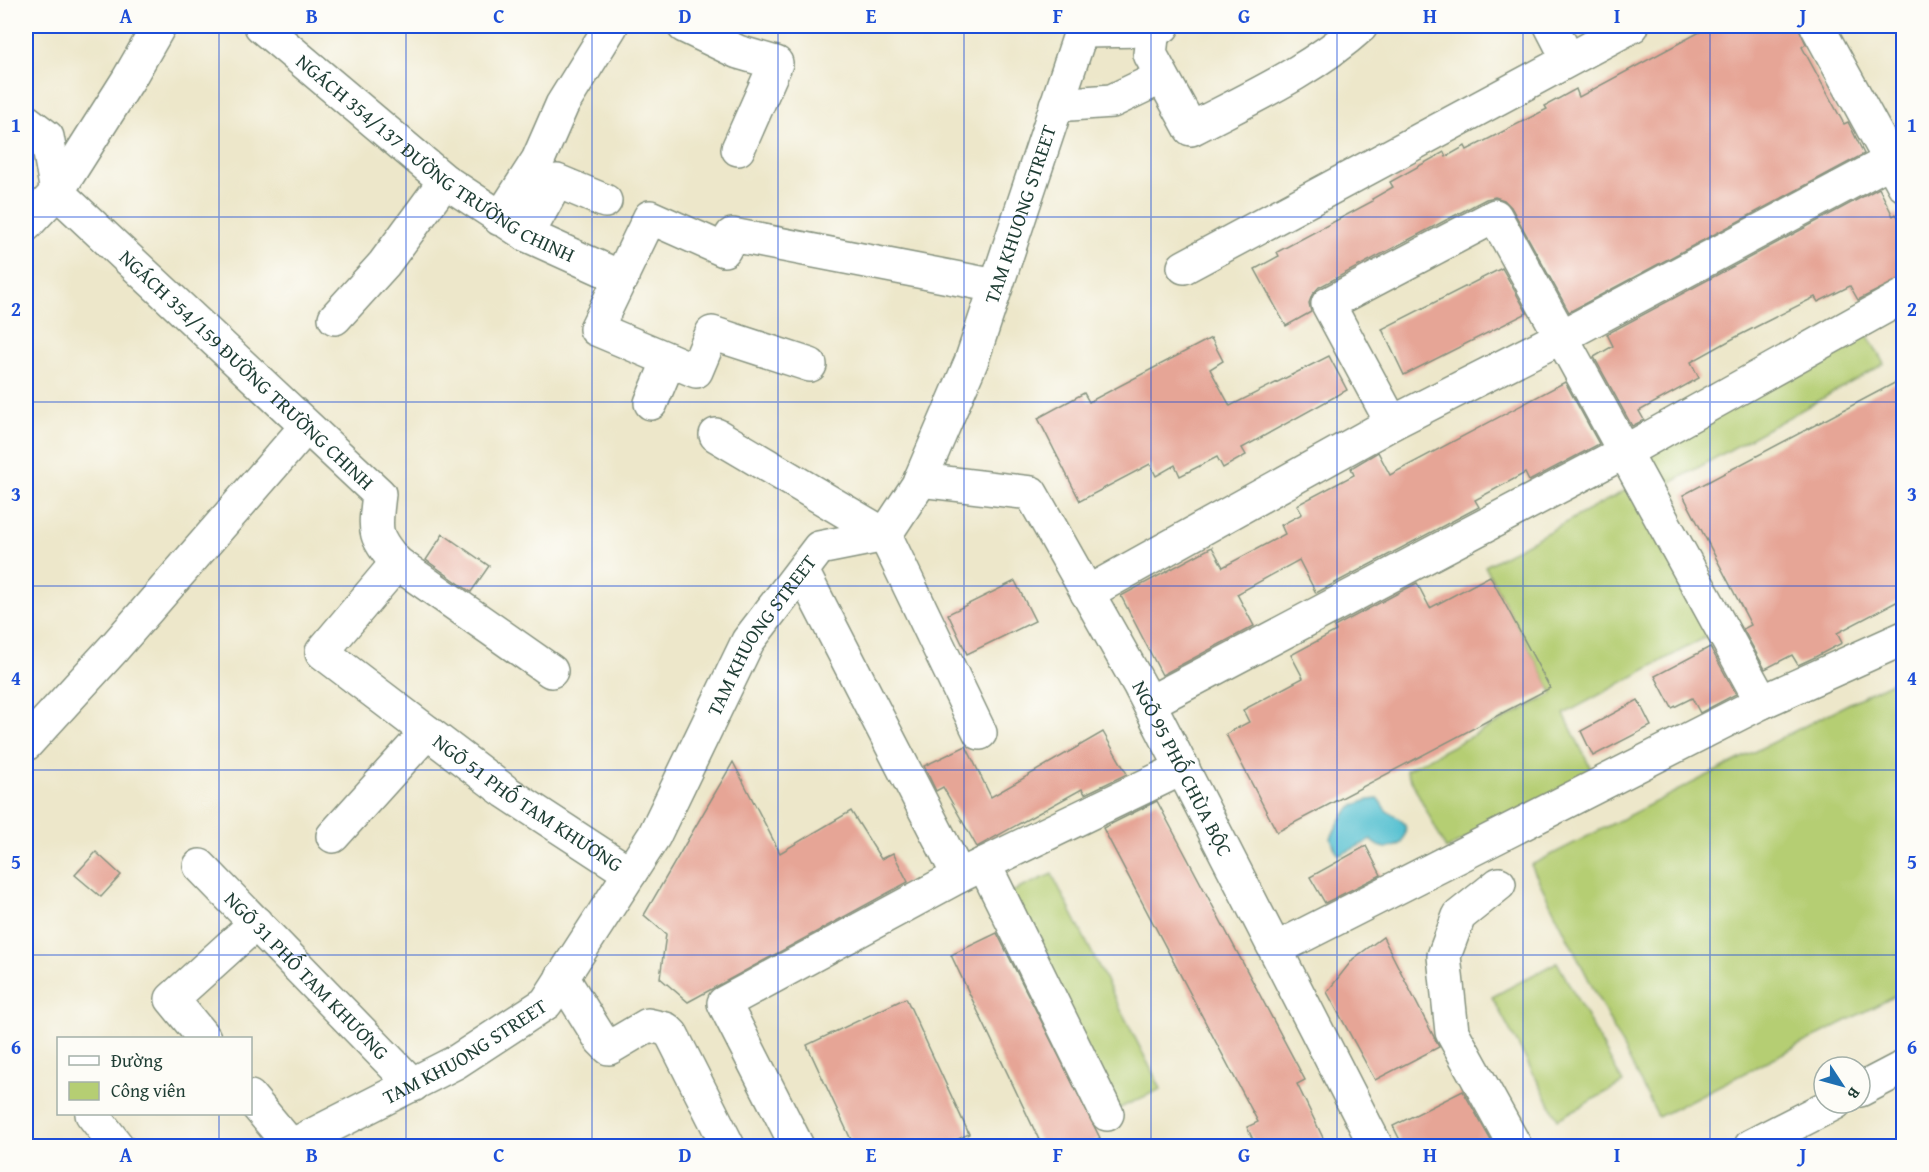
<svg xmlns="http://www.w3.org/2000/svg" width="1929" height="1172" viewBox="0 0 1929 1172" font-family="'Gentium Book Plus',serif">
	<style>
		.green { fill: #b5ce73; stroke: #6a8654; stroke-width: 1.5 }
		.water { fill: #56c1d1; stroke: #3a7f82; stroke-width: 1.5 }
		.building { fill: #e6a596 }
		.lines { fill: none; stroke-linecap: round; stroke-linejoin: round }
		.minor-casing { stroke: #86927f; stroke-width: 36 }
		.minor { stroke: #fff; stroke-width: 33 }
		.grid { fill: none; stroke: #1d4ed8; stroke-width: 1.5; stroke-opacity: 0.55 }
		.labels { text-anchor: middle; stroke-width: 4.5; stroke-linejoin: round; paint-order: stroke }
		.street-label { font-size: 20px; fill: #1f3d34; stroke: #fdfcf7 }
		.neatline { fill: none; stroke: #1d4ed8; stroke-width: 2 }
		.grid-label { font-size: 20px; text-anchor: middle; font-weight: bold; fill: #1d4ed8 }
	</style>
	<rect width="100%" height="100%" fill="#fdfcf7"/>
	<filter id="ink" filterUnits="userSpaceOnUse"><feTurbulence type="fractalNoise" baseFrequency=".0167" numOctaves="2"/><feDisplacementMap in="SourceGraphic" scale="12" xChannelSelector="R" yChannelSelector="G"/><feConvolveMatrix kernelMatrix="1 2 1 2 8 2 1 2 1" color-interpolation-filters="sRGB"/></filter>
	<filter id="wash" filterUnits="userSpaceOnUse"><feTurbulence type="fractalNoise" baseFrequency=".008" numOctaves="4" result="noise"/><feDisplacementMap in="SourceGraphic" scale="24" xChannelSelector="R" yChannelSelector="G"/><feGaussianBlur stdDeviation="1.35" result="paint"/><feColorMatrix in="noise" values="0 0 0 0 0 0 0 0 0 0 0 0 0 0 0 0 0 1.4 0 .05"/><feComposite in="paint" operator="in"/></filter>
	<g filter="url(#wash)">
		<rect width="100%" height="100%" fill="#ede7ca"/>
		<g class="green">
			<path d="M1863,327L1884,364L1665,486L1644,449Z"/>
			<path d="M1637,484L1715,632L1564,714L1593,773L1446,849L1406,770L1553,694L1485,566Z"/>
			<path d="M1903,676V992L1658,1117L1531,865Z"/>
			<path d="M1052,874L1161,1089L1107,1114L1000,897Z"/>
			<path d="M1557,962L1623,1083L1558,1119L1492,997Z"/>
		</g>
		<path class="water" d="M1378,799C1382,803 1384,809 1387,811C1403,822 1411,821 1402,843C1389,851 1381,849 1371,840L1340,855L1336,852L1331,838C1341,815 1351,800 1378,799Z"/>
		<g id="blocks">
			<g class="building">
				<path d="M1711,26H1798L1806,44L1802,47L1844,124L1848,122L1864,154L1569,312L1511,207L1504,200L1495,197L1486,199L1319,287L1312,295L1309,303L1311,312L1286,326L1255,269L1279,256L1277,252L1373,201L1372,199L1393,187L1390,182L1444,152L1446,157L1465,146L1467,150L1547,109L1545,106L1576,89L1579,97Z"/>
				<path d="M1879,188L1893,216L1896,214L1904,228V277L1858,300L1850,286L1818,302L1815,297L1736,337L1691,362L1699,378L1639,411L1644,420L1632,426L1594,357L1613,346L1607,334Z"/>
				<path d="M1502,268L1527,313L1404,375L1382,329Z"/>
				<path d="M1211,338L1223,361L1210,369L1230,406L1329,356L1347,390L1242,448L1246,455L1223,468L1217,457L1180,476L1175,465L1156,476L1150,464L1080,501L1038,418L1084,393L1089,402Z"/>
				<path d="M1904,378V598L1837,633L1842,643L1813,658L1798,665L1792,655L1765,669L1743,629L1751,625L1683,495Z"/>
				<path d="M1565,382L1599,444L1529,481L1525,473L1475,500L1479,507L1316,593L1299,560L1237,594L1254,626L1162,675L1121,596L1212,547L1223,567L1285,534L1281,525L1302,514L1297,505L1354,475L1351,468L1378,452L1390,475Z"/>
				<path d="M443,534L489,566L471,592L426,560Z"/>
				<path d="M1490,576L1550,688L1277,832L1226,734L1249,722L1243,710L1303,678L1291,655L1336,631L1334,627L1417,583L1430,608Z"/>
				<path d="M1015,581L1035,621L967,654L948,614Z"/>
				<path d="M1710,647L1736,694L1700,713L1692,698L1672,708L1655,676Z"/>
				<path d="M1638,700L1651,726L1593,756L1581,731Z"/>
				<path d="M1103,732L1127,774L1085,794L1082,789L977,847L943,787L936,791L924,766L966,746L991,797Z"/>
				<path d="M733,762L780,853L851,811L881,859L893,853L908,882L688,1002L660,978L666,934L644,915Z"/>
				<path d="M1157,801L1305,1080L1297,1084L1327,1146H1256L1247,1127L1258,1122L1103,828Z"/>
				<path d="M1366,846L1381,875L1325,903L1310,877Z"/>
				<path d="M96,852L121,875L101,897L75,875Z"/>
				<path d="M997,933L1100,1138L1083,1146H1042L951,955Z"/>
				<path d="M1383,937L1439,1047L1375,1080L1327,992L1353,959Z"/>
				<path d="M906,998L969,1134L943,1146H854L807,1045Z"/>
				<path d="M1463,1091L1494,1146H1403L1393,1126Z"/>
			</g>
		</g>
	</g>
	<g filter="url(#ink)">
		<use href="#blocks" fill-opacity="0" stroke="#86927f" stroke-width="1.5"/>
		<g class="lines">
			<defs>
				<g id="minor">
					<path id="s1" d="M261,26L445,181L527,235L622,278"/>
					<path d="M684,26L738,52L776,63L738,149"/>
					<path d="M1551,26L1568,59"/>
					<path d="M1817,26L1904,185"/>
					<path d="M1153,30L1150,54L1191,129C1250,98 1311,71 1361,26"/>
					<path d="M1081,31L1153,30L1163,26"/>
					<path d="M1056,105L1112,101L1162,77"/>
					<path d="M26,121L47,137L57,192"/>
					<path id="s2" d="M57,192L379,494C375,530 372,535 397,563"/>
					<path d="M500,219L538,160L562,105L611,26"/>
					<path d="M26,225L57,192L128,80L159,26"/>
					<path d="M527,235L557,181L605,201"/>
					<path d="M1184,267L1632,26"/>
					<path d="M335,318L384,264L445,181"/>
					<path d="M810,365L712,333L696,371L596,329L650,217L724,250L732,235L996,286"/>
					<path d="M651,403L669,360"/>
					<path d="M1392,423L1328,304L1495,216L1762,702"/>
					<path d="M716,435L885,535L980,733"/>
					<path id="s3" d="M920,480L1031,493L1140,686L1376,1146"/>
					<path d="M802,571L959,876"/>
					<path d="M1087,593L1392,423L1563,336L1890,161"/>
					<path id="s4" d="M551,671L397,563L322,652L506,792L630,873"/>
					<path d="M1149,703L1626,451L1904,296"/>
					<path d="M26,744L114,648L306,427"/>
					<path d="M333,836L427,732"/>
					<path d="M984,864L1107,1114"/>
					<path id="s5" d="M200,866L413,1085"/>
					<path d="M1499,884L1459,916L1444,956L1452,1032L1515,1146"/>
					<path d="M1276,949L1762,702L1904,638"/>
					<path d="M562,977L601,1040L609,1048L648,1025L666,1029L672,1035L728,1146"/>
					<path d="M204,1038L172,999L256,923"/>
					<path d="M1860,1090L1904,1067"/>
					<path d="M250,1097L291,1146"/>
					<path d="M92,1114L117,1146"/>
					<path id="s6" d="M291,1146L456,1062L546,1003L654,836L748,641L819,548L885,535L918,485L971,362L1083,26"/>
					<path d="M797,1146L724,1003L959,876L1183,768"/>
					<path d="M1751,1146L1835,1103"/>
				</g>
			</defs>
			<use href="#minor" class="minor-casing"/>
			<use href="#minor" class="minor"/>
		</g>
	</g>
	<path class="grid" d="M219,26V1038M406,26V1146M592,26V1146M778,26V1146M964,26V1146M1151,26V1146M1337,26V1146M1523,26V1146M1710,26V1146M26,217H1904M26,402H1904M26,586H1904M26,770H1904M26,955H1904M219,1114V1146"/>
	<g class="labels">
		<g class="street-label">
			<text dy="7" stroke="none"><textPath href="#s1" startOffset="220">NGÁCH 354/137 ĐƯỜNG TRƯỜNG CHINH</textPath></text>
			<text dy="7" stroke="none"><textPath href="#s6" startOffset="1242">TAM KHUONG STREET</textPath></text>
			<text dy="7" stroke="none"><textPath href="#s2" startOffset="260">NGÁCH 354/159 ĐƯỜNG TRƯỜNG CHINH</textPath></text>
			<text dy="7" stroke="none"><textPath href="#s6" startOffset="720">TAM KHUONG STREET</textPath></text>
			<text dy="7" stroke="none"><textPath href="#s3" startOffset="426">NGÕ 95 PHỐ CHÙA BỘC</textPath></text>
			<text dy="7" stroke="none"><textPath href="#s4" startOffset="560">NGÕ 51 PHỐ TAM KHƯƠNG</textPath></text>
			<text dy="7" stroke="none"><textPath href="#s5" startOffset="153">NGÕ 31 PHỐ TAM KHƯƠNG</textPath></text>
			<text dy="7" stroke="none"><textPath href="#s6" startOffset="198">TAM KHUONG STREET</textPath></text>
		</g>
	</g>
	<rect width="1929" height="1172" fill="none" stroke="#fdfcf7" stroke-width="66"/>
	<rect x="57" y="1037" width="195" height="78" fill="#fdfcf7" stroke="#a4b0a9" stroke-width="1.5"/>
	<rect x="69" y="1056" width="30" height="9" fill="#ffffff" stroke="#a4b0a9" stroke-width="1.5"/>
	<text x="111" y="1067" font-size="18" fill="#1f3d34">Đường</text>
	<rect x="69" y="1082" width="30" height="18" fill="#b5ce73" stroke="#a4b0a9" stroke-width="1.5"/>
	<text x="111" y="1097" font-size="18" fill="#1f3d34">Công viên</text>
	<g transform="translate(1842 1085) rotate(126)"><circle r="28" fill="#fdfcf7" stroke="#a4b0a9" stroke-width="1.5"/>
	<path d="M0-4.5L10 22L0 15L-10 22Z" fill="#1f6fb2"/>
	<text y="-9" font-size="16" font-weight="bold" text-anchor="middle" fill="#1f3d34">B</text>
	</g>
	<rect x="33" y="33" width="1863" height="1106" class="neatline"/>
	<g class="grid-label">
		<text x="126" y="23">A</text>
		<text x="312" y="23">B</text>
		<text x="499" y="23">C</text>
		<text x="685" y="23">D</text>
		<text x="871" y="23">E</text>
		<text x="1058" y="23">F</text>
		<text x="1244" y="23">G</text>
		<text x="1430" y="23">H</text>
		<text x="1617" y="23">I</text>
		<text x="1803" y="23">J</text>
		<text x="16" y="132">1</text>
		<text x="1912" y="132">1</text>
		<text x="16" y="316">2</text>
		<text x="1912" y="316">2</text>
		<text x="16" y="501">3</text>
		<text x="1912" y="501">3</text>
		<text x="16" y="685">4</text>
		<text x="1912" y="685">4</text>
		<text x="16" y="869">5</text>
		<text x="1912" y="869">5</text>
		<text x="16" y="1054">6</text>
		<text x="1912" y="1054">6</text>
		<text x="126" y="1162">A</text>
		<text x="312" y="1162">B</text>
		<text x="499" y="1162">C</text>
		<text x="685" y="1162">D</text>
		<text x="871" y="1162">E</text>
		<text x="1058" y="1162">F</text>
		<text x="1244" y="1162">G</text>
		<text x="1430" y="1162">H</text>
		<text x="1617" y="1162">I</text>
		<text x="1803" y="1162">J</text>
	</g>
</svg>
